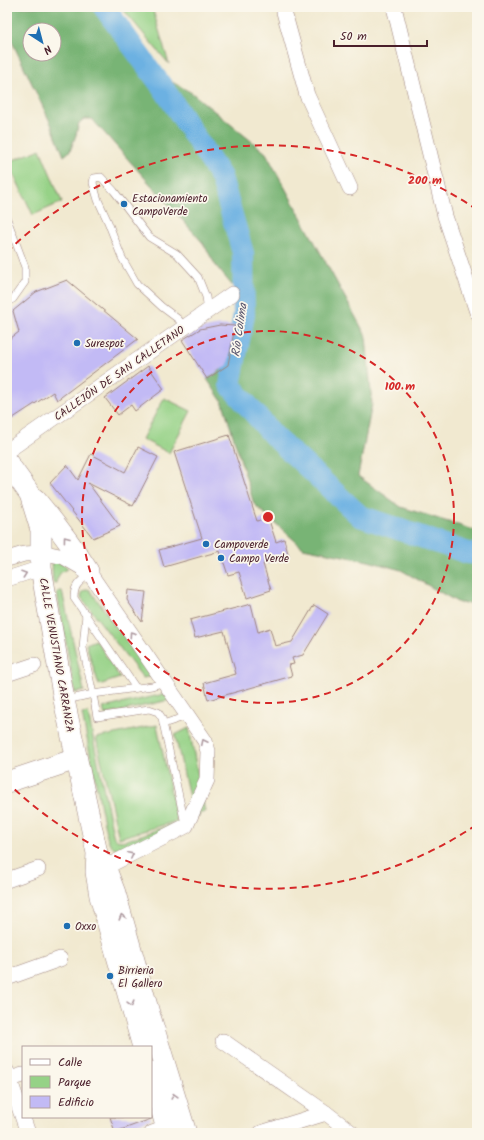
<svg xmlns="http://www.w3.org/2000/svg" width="484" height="1140" viewBox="0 0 484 1140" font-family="Kalam,sans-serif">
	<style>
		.green { fill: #96d287; stroke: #707859 }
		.forest { fill: #78b474; stroke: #616a50; fill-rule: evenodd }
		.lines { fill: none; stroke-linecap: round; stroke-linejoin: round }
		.river { stroke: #6cb1e2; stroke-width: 22 }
		.building { fill: #c2baf5 }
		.lane-casing { stroke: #9e847e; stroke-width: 8 }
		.street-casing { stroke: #9e847e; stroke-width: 16 }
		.secondary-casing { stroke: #9e847e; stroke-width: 22 }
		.lane { stroke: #fff; stroke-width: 7 }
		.street { stroke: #fff; stroke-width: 15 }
		.secondary { stroke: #fff; stroke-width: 21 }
		.oneway { stroke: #ae9aa0 }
		.ring { fill: none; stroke: #d62828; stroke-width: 2; stroke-dasharray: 7 5 }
		.poi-dot { fill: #1f6fb2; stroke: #fbf7ec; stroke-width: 1.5 }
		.labels { text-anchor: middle; stroke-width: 3.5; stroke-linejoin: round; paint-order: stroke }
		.poi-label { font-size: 11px; fill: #4a1f2b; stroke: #fbf7ec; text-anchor: start }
		.street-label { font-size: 11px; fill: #4a1f2b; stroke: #fbf7ec }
		.water-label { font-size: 12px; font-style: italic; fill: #56526b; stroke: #fbf7ec }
		.centre { fill: #d62828; stroke: #fbf7ec; stroke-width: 2 }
		.ring-label { font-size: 12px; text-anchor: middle; font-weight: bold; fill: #d62828; stroke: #fbf7ec; stroke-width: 3.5; stroke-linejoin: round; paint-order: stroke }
	</style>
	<rect width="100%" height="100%" fill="#fbf7ec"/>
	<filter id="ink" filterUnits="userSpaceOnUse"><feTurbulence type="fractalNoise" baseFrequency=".025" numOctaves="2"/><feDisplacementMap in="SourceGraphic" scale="8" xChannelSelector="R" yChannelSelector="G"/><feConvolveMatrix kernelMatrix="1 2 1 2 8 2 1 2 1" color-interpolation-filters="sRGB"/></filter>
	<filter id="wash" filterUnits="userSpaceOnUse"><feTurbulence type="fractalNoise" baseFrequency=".012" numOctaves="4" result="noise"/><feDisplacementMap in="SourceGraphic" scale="16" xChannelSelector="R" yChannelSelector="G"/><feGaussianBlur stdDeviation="0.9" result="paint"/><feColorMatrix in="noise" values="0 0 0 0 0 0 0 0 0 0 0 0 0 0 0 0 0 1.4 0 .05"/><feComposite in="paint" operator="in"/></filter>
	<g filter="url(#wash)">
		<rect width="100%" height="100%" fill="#f1e9d0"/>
		<g class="green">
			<path d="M121,7H152L169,64Z"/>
			<path d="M40,149L62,202L33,215L8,162L36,151Z"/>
			<path d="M164,398L191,411L169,453L142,439Z"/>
			<path d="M55,562C60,562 66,565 68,569C61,570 57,577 56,583H53L52,564Z"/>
			<path d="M89,589L153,676L143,678L81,597L83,591Z"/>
			<path d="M60,591H62L84,691L75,693L57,592Z"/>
			<path d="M96,640L120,678L99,685L86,644Z"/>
			<path d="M164,694L169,700L105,715L103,708Z"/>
			<path d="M88,713L113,834C115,842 120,841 127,840L200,815L130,850C115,853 110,848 106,833L82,714Z"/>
			<path d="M157,725L177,821L119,838L96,738Z"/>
			<path d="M189,728L205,812L179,820L178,814L192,810L175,735Z"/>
		</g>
		<path class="forest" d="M7,7H92L136,62L192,93L266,153L366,336L372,404L358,476L401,507L477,531V604L459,603L401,570L368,561L303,548L254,504L223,403L207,379L228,365L241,296L216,266L203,243L92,119H84L79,123L76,135L70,151L64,156L51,124L7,31ZM30,30H54V54H30Z"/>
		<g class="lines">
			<path class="river" d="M104,7L166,92L221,177L243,253L244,315L230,385L274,436L360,516L468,553L477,554"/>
		</g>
		<g id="blocks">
			<g class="building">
				<path d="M67,280L138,339L57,400L53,392L7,422V341L19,332L13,311L36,292Z"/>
				<path d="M220,325L235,326L228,365L207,379L182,340L200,329Z"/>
				<path d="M148,366L164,389L135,411L131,405L118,415L105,398Z"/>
				<path d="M229,435L257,521L268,517L276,542L284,539L289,557L263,564L271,590L247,598L239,572L228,575L220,551L164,567L159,550L202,538L174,452Z"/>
				<path d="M138,447L158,457L133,506L88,483L120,526L93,538L50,483L67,465L78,480L91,454L125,472Z"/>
				<path d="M128,590L146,592L142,622L127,600Z"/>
				<path d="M251,604L258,632L270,628L275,646L292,642L314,605L328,614L303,655L292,658L294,664L289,665L292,676L208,700L204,683L236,674L224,631L195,638L190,620Z"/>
				<path d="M110,1117H151V1119L115,1132Z"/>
			</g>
		</g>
	</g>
	<g filter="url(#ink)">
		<use href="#blocks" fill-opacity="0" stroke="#9e847e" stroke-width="1"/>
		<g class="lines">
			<defs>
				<g id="lane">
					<path d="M7,219L25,267V282L13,299L7,302"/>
					<path d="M185,327L178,319L162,307L137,284L122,258L108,222L98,200L93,183L94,178L101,177L114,191L149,237L177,254L198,277L206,297L208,311"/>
					<path d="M89,574C80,582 74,584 74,598L136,688"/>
					<path d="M165,682L152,686L93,694L97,717L149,709L158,712L162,718L185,824"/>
					<path d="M66,700L93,694L83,648L86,614"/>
					<path d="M163,724L187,716"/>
				</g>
				<g id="street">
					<path d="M286,7L284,12L307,95L350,188"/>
					<path d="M394,7L445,216L477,312"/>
					<path d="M7,451L232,294"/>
					<path d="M7,559L24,554L41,553L50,554L64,557L88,571L205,741L208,751L207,780L186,826L96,872"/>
					<path d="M7,579L41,568"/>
					<path d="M7,674L34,665"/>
					<path d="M7,880L38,869"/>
					<path d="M7,978L60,959"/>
					<path d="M223,1041L326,1113L352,1133"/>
					<path d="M7,1072L28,1133"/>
					<path d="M7,1080L23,1075"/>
					<path d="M152,1133L175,1125"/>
					<path d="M261,1133L326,1113"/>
				</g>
				<g id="secondary">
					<path d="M7,462L30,494L41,530V568L64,700L97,853L96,872L100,896L143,1047"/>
					<path d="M35,499C54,522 72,545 88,571"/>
					<path d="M7,782L76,759"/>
					<path d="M104,864L115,893L149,1013L186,1133"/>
					<path d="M151,1073L168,1133"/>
				</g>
			</defs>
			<use href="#lane" class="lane-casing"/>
			<use href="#street" class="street-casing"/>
			<use href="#secondary" class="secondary-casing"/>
			<use href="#lane" class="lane"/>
			<use href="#street" class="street"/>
			<use href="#secondary" class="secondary"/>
		</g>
		<defs><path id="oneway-chevron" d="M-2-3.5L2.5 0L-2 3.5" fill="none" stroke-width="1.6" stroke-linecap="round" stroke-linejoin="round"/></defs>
		<g class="oneway">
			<use href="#oneway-chevron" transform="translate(66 539) rotate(-127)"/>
			<use href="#oneway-chevron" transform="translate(24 574) rotate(-19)"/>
			<use href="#oneway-chevron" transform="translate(132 634) rotate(-125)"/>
			<use href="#oneway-chevron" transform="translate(204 742) rotate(-116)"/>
			<use href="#oneway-chevron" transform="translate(131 855) rotate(-27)"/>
			<use href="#oneway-chevron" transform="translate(122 917) rotate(-106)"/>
			<use href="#oneway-chevron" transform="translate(131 1004) rotate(74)"/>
			<use href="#oneway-chevron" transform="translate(174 1096) rotate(-107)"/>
		</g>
	</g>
	<g class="ring">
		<circle cx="268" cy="517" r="186"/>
		<path d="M476 825A372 372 0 0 1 7 782M7 252A372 372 0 0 1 476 209"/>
	</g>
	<g class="poi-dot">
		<circle cx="124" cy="204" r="4"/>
		<circle cx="77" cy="343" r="4"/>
		<circle cx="206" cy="544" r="4"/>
		<circle cx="221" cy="558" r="4"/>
		<circle cx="67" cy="926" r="4"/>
		<circle cx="110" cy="976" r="4"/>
	</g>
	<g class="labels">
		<g class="poi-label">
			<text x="132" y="202">Estacionamiento<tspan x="132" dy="13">CampoVerde</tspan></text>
			<text x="85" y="347">Surespot</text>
			<text x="214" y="548">Campoverde</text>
			<text x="229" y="562">Campo Verde</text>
			<text x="75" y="930">Oxxo</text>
			<text x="118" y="974">Birrieria<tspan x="118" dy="13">El Gallero</tspan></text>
		</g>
		<g class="street-label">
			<text transform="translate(119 373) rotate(-35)" y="4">CALLEJÓN DE SAN CALLETANO</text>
			<text transform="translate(57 655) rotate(80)" y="4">CALLE VENUSTIANO CARRANZA</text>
		</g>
		<g class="water-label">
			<text transform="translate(239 330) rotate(-82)" y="4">Río Colima</text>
		</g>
	</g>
	<circle cx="268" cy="517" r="6" class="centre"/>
	<g class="ring-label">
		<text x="425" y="184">200 m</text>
		<text x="400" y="390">100 m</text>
	</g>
	<rect width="484" height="1140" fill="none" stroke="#fbf7ec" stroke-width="24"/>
	<rect x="22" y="1046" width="130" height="72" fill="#fbf7ec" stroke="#b4a19f"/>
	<rect x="30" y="1059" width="20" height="6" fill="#ffffff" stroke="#b4a19f"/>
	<text x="58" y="1066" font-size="12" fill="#4a1f2b">Calle</text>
	<rect x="30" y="1076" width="20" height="12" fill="#96d287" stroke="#b4a19f"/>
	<text x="58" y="1086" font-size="12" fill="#4a1f2b">Parque</text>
	<rect x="30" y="1096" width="20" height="12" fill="#c2baf5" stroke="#b4a19f"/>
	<text x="58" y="1106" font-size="12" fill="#4a1f2b">Edificio</text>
	<g transform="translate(42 42) rotate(144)"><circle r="19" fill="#fbf7ec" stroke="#b4a19f"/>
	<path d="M0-3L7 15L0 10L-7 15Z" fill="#1f6fb2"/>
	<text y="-6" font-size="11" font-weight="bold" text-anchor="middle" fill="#4a1f2b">N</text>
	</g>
	<path d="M334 40v6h93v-6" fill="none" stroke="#4a1f2b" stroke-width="2"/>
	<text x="340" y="40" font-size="12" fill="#4a1f2b" stroke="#fbf7ec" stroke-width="3" paint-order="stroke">50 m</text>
</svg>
